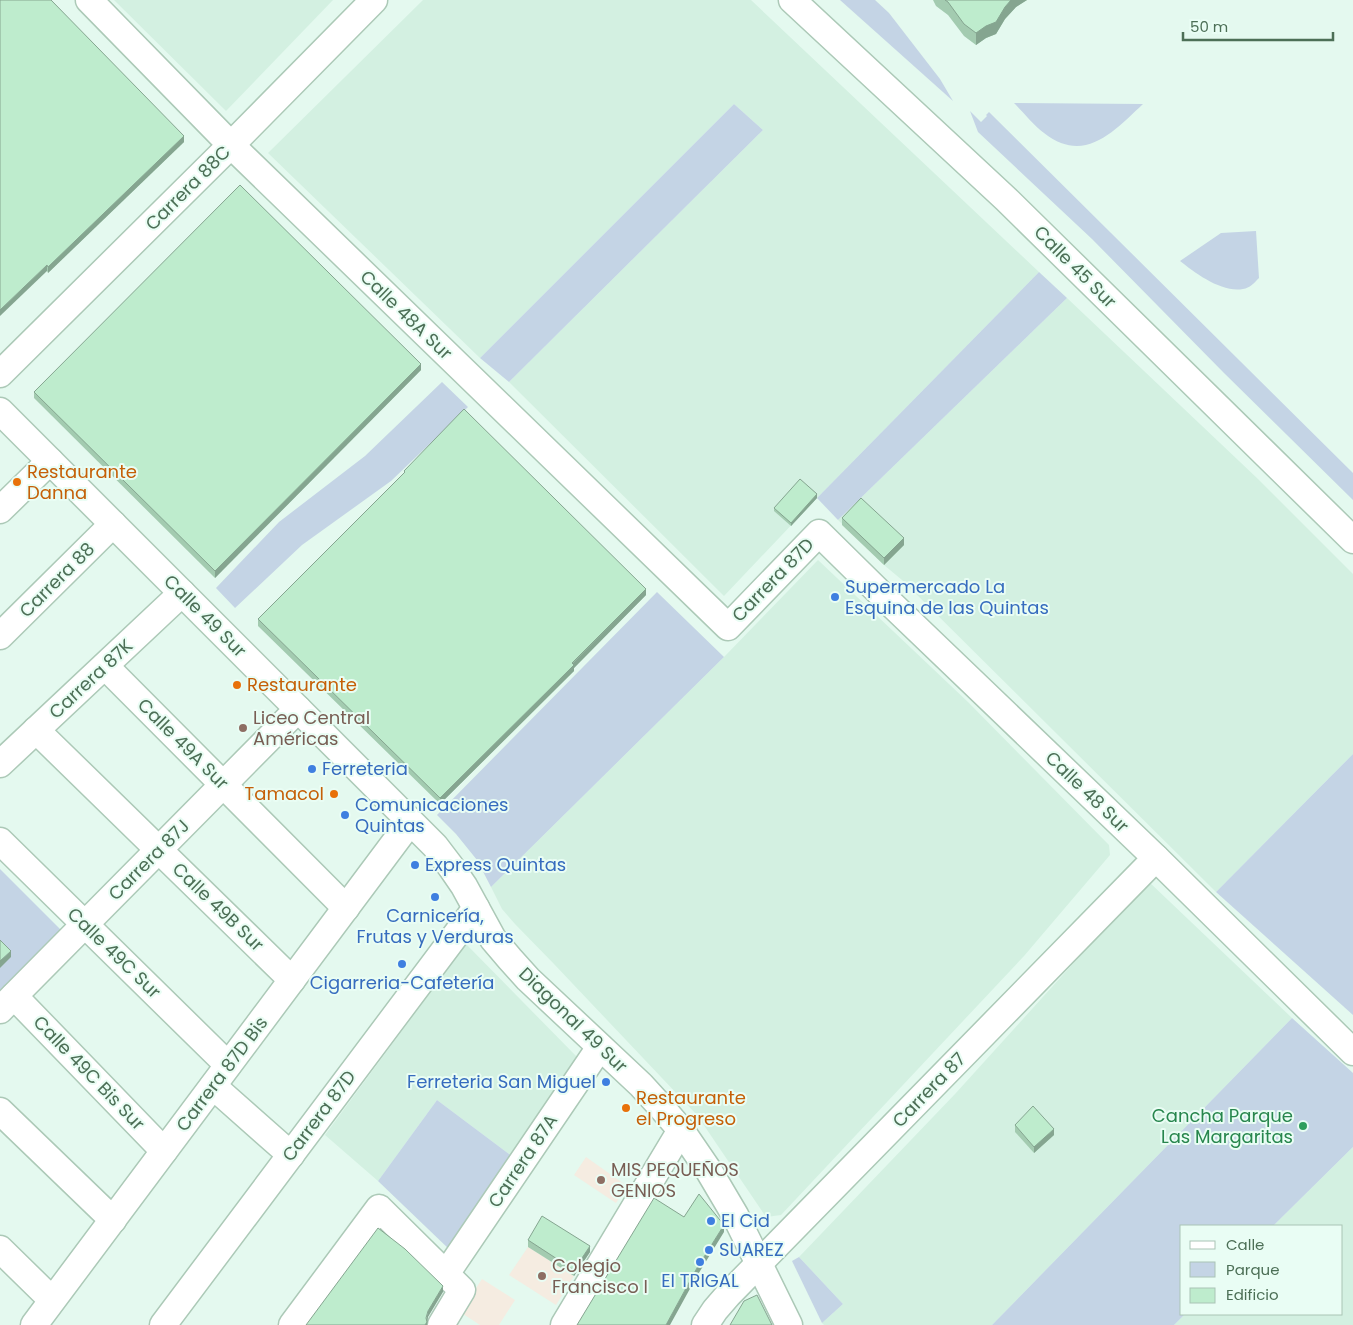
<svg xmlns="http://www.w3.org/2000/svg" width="1353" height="1325" viewBox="0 0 1353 1325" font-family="Poppins,sans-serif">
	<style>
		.residential { fill: #d3f0e1 }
		.education { fill: #f5ece1 }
		.green { fill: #c4d4e5 }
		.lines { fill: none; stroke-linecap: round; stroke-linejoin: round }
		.minor-casing { stroke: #acc9b7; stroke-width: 29 }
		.minor { stroke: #fff; stroke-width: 26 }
		.wall { fill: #a3cbb0 }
		.shaded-wall { fill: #85a590 }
		.building { fill: #beeccd; stroke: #85a590 }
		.food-dot { fill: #e8710a; stroke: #e9fdf4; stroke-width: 2 }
		.shop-dot { fill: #3f7fe0; stroke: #e9fdf4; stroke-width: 2 }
		.education-dot { fill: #8d6e63; stroke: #e9fdf4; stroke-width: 2 }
		.leisure-dot { fill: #2e9e5b; stroke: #e9fdf4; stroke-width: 2 }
		.labels { text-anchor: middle; stroke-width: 4; stroke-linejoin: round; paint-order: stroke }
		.street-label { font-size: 18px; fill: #4c6f56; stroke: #e9fdf4 }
		.food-label { font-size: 18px; fill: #c56008; stroke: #e9fdf4; text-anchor: start }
		.shop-label { font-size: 18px; fill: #366cbe; stroke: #e9fdf4; text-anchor: start }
		.education-label { font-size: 18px; fill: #785e54; stroke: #e9fdf4; text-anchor: start }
		.leisure-label { font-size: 18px; fill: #27864d; stroke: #e9fdf4; text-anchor: end }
	</style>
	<rect width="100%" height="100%" fill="#e4f9ef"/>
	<g class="residential">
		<path d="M114,0H333L226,111Z"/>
		<path d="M423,0H751L1039,272L817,498L724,596L509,382L763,130L734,104L480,358L268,153Z"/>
		<path d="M1067,298L1258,479L1353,574V754L1216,892L902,580L884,565L838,520Z"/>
		<path d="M818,560L968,702L1109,845L1110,855L1024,956L781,1215L766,1217L697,1115L554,964L515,924L502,909L491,887L724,657Z"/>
		<path d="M1148,881L1292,1018L992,1325H824L822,1323L843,1304L799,1257L955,1094Z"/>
		<path d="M466,944L578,1058L513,1157L437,1100L378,1181L325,1135Z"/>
		<path d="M1353,1147V1325H1174L1185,1314H1342V1226H1273Z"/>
	</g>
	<g class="education">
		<path d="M586,1157L627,1186L616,1203L574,1175Z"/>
		<path d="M528,1247L574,1276L556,1305L509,1275Z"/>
		<path d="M482,1279L515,1300L499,1325H480L460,1312Z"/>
	</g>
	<g class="green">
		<path d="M840,0H875L889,13L940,79L953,101Z"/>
		<path d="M1014,103L1143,104C1114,131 1085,165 1044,133C1033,125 1024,113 1014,103Z"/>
		<path d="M734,104L763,130L509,382L480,358Z"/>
		<path d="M970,111L981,122L987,116L986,115L989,112L1353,473V500L1224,373L1092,239L978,132Z"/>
		<path d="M1256,231L1259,278C1254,283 1250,288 1243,289C1222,293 1195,273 1180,261L1221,233Z"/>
		<path d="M1039,272L1067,298L838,520L817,498Z"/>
		<path d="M442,382L468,407L391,481L302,545L235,608L216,588L279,522L365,456Z"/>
		<path d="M657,592L724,657L491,887L477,860L456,834L437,815Z"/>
		<path d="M1353,754V1015L1216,892Z"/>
		<path d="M0,869L61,930L0,991Z"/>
		<path d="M1292,1018L1353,1073V1147L1273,1226H1182V1314H1185L1174,1325H992Z"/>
		<path d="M437,1100L513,1157L451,1251L378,1181Z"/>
		<path d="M799,1257L843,1304L822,1323L792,1261Z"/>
	</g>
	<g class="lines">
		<defs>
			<g id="minor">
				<path d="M89,0L231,145L728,627L819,533L885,598L1156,858L1353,1052"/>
				<path d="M792,0L1006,199L1353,540"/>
				<path d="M0,374L231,145L374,0"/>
				<path d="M0,411L435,846L451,867L464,886L493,939L510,959L528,979L641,1085L662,1108L681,1130L709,1171L735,1215L789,1325"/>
				<path d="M0,510L50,461"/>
				<path d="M0,636L113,524"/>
				<path d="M105,666L346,908"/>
				<path d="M36,730L292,980"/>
				<path d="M0,764L182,593"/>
				<path d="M0,841L228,1065"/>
				<path d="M14,996L164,1151"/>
				<path d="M0,1010L298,709"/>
				<path d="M213,1086L291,1155"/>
				<path d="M0,1111L113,1220"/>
				<path d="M0,1249L52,1300"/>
				<path d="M446,1274L600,1047"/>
				<path d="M34,1325L410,822"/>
				<path d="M163,1325L476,908"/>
				<path d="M292,1325L379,1208L462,1290L441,1325"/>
				<path d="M564,1325L681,1130"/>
				<path d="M705,1325L715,1310L728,1295L1156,858"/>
			</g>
		</defs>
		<use href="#minor" class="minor-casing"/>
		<use href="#minor" class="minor"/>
	</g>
	<g class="wall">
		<path d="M0,0L184,142L48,273L47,271Z"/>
		<path d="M933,0H1027L1016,7L1005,19L996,34L986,38L976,45L964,36L948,15L936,6Z"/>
		<path d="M421,370L215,578L34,398V392Z"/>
		<path d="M404,471L646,595L574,668V671L440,804L258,626V619L404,474Z"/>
		<path d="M817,498L791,526L774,511V508Z"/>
		<path d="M842,518L904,545L884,565L842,525Z"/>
		<path d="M1015,1125L1054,1135L1034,1153L1015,1132Z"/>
		<path d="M528,1240L590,1252L574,1276L528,1247Z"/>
	</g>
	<g class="shaded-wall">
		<path d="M1011,0H1027L1016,7L1005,19L996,34L986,38L976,45V33L1005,7Z"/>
		<path d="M184,136V142L48,273V267Z"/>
		<path d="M47,265V271L0,316V310Z"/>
		<path d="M421,364V370L215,578V571Z"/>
		<path d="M817,494V498L791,526V523Z"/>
		<path d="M904,538V545L884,565V558Z"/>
		<path d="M646,589V595L574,668V671L440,804V798Z"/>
		<path d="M11,951V957L0,968V961Z"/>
		<path d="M1054,1129V1135L1034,1153V1147Z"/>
		<path d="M724,1225V1232L697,1276L670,1325H666L697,1268Z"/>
		<path d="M590,1246V1252L574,1276V1270Z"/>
		<path d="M443,1286V1292L428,1317L427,1325H425L428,1311Z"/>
	</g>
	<g class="building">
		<path d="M0,0H51L184,136L48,267L47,265L0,310Z"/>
		<path d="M945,0H1011L1005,7L996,22L986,26L976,33L964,24L948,2Z"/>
		<path d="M240,185L421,364L215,571L34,392Z"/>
		<path d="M464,409L646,589L572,663L574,665L440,798L258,619L405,472L404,471Z"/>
		<path d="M800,479L817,494L791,523L774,508Z"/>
		<path d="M861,498L904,538L884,558L842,518Z"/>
		<path d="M0,940L11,951L0,961Z"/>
		<path d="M1033,1106L1054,1129L1034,1147L1015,1125Z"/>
		<path d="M699,1194L724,1225L697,1268L666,1325H577L654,1198L684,1217Z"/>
		<path d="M542,1216L590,1246L574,1270L528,1240Z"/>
		<path d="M378,1228L405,1249L443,1286L428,1311L426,1318L427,1322L425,1325H306Z"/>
		<path d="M757,1295L772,1325H730L744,1301Z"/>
	</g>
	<g class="food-dot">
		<circle cx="17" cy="482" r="5"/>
		<circle cx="237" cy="685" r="5"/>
		<circle cx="334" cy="794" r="5"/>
		<circle cx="626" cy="1108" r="5"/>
	</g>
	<g class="shop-dot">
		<circle cx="835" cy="597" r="5"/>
		<circle cx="312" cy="769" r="5"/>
		<circle cx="345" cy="815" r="5"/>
		<circle cx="415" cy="865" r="5"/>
		<circle cx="435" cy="897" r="5"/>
		<circle cx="402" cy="964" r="5"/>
		<circle cx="606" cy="1082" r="5"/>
		<circle cx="711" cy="1221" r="5"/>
		<circle cx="709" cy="1250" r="5"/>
		<circle cx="700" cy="1262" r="5"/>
	</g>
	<g class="education-dot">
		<circle cx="243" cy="728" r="5"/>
		<circle cx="601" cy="1180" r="5"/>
		<circle cx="542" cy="1276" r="5"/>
	</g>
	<circle class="leisure-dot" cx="1303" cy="1126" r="5"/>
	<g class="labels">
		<g class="street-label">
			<text transform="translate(188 188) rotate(-45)" y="6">Carrera 88C</text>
			<text transform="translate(1075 267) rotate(45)" y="6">Calle 45 Sur</text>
			<text transform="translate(406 315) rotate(44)" y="6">Calle 48A Sur</text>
			<text transform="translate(57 580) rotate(-45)" y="6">Carrera 88</text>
			<text transform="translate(773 580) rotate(-46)" y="6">Carrera 87D</text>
			<text transform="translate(205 616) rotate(45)" y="6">Calle 49 Sur</text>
			<text transform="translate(91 679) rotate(-43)" y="6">Carrera 87K</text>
			<text transform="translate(183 744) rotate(45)" y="6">Calle 49A Sur</text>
			<text transform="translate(1087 792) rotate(44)" y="6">Calle 48 Sur</text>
			<text transform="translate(149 860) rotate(-45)" y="6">Carrera 87J</text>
			<text transform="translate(218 907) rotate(44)" y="6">Calle 49B Sur</text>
			<text transform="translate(114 953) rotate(44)" y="6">Calle 49C Sur</text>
			<text transform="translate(573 1020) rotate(44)" y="6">Diagonal 49 Sur</text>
			<text transform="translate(89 1073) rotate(46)" y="6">Calle 49C Bis Sur</text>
			<text transform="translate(222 1074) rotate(-53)" y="6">Carrera 87D Bis</text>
			<text transform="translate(929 1090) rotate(-46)" y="6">Carrera 87</text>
			<text transform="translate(319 1116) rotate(-53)" y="6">Carrera 87D</text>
			<text transform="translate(523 1161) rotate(-56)" y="6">Carrera 87A</text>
		</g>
		<g class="food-label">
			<text x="27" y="478">Restaurante<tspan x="27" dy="21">Danna</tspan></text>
			<text x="247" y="691">Restaurante</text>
			<text x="324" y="800" text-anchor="end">Tamacol</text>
			<text x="636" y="1104">Restaurante<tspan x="636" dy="21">el Progreso</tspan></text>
		</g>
		<g class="shop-label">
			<text x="845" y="593">Supermercado La<tspan x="845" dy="21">Esquina de las Quintas</tspan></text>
			<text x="322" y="775">Ferreteria</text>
			<text x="355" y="811">Comunicaciones<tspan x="355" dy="21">Quintas</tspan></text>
			<text x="425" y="871">Express Quintas</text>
			<text x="435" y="922" text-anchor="middle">Carnicería,<tspan x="435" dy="21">Frutas y Verduras</tspan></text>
			<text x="402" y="989" text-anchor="middle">Cigarreria-Cafetería</text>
			<text x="596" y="1088" text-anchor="end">Ferreteria San Miguel</text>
			<text x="721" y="1227">El Cid</text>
			<text x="719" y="1256">SUAREZ</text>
			<text x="700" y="1287" text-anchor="middle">El TRIGAL</text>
		</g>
		<g class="education-label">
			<text x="253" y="724">Liceo Central<tspan x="253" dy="21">Américas</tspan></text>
			<text x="611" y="1176">MIS PEQUEÑOS<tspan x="611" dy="21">GENIOS</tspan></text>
			<text x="552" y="1272">Colegio<tspan x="552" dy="21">Francisco I</tspan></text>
		</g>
		<g class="leisure-label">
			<text x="1293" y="1122">Cancha Parque<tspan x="1293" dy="21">Las Margaritas</tspan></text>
		</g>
	</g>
	<rect x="1180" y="1225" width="162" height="90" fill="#e9fdf4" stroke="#aac4b5"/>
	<rect x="1190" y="1241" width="25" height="8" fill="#ffffff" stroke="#aac4b5"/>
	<text x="1226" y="1250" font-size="15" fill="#4c6f56">Calle</text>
	<rect x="1190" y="1262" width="25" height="15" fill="#c4d4e5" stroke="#aac4b5"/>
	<text x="1226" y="1275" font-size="15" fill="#4c6f56">Parque</text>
	<rect x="1190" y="1288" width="25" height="15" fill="#beeccd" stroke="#aac4b5"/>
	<text x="1226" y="1300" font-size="15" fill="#4c6f56">Edificio</text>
	<path d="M1183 32v8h150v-8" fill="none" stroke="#4c6f56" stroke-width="2.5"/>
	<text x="1190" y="32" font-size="15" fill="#4c6f56" stroke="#e9fdf4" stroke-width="4" paint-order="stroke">50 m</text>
</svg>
